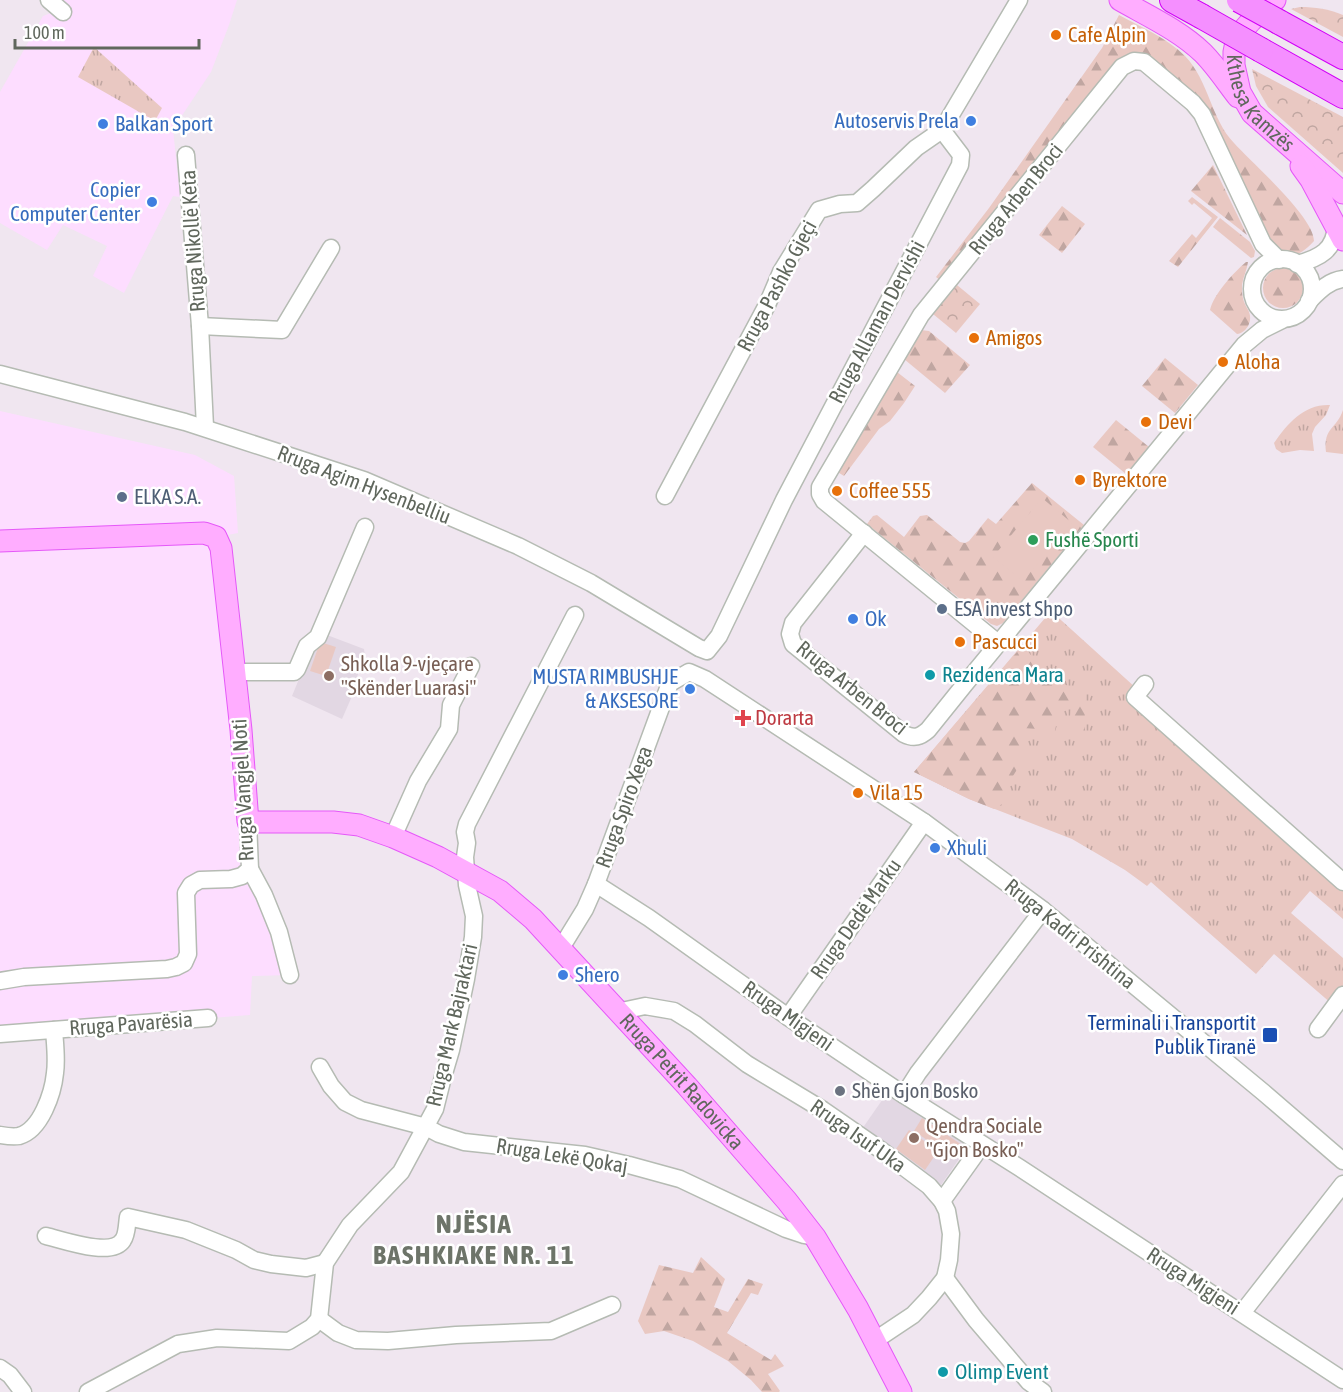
<svg xmlns="http://www.w3.org/2000/svg" width="1343" height="1392" viewBox="0 0 1343 1392" font-family="'Asap Condensed',sans-serif">
	<style>
		.commercial { fill: #fdddff }
		.education { fill: #e2d7e3 }
		.grass { fill: url(#grass-tufts) }
		.forest { fill: url(#forest-firs) }
		.park { fill: url(#park-crowns) }
		.pitch { fill: #e9c8c2 }
		.lines { fill: none; stroke-linecap: round; stroke-linejoin: round }
		.minor-casing { stroke: #b5bbb3; stroke-width: 19 }
		.major-casing { stroke: #e558f8; stroke-width: 23 }
		.highway-casing { stroke: #d100f7; stroke-width: 26 }
		.minor { stroke: #fff; stroke-width: 16 }
		.major { stroke: #ffadff; stroke-width: 21 }
		.highway { stroke: #f58fff; stroke-width: 24 }
		.highway-bridge-casing { stroke: #d100f7; stroke-width: 26; stroke-linecap: butt }
		.highway-bridge { stroke: #f58fff; stroke-width: 24 }
		.food-dot { fill: #e8710a; stroke: #fff; stroke-width: 2 }
		.shop-dot { fill: #3f7fe0; stroke: #fff; stroke-width: 2 }
		.service-dot { fill: #5c6f8a; stroke: #fff; stroke-width: 2 }
		.leisure-dot { fill: #2e9e5b; stroke: #fff; stroke-width: 2 }
		.culture-dot { fill: #0f9aa8; stroke: #fff; stroke-width: 2 }
		.education-dot { fill: #8d6e63; stroke: #fff; stroke-width: 2 }
		.health-dot { fill: #e0444e; stroke: #fff; stroke-width: 2 }
		.transit-dot { fill: #1a4fb4; stroke: #fff; stroke-width: 2 }
		.worship-dot { fill: #6b7280; stroke: #fff; stroke-width: 2 }
		.labels { text-anchor: middle; stroke-width: 5; stroke-linejoin: round; paint-order: stroke }
		.food-label { font-size: 21px; fill: #c56008; stroke: #fff; text-anchor: start }
		.street-label { font-size: 21px; fill: #60675d; stroke: #fff }
		.shop-label { font-size: 21px; fill: #366cbe; stroke: #fff; text-anchor: start }
		.service-label { font-size: 21px; fill: #4e5e75; stroke: #fff; text-anchor: start }
		.leisure-label { font-size: 21px; fill: #27864d; stroke: #fff; text-anchor: start }
		.education-label { font-size: 21px; fill: #785e54; stroke: #fff; text-anchor: start }
		.culture-label { font-size: 21px; fill: #0d838f; stroke: #fff; text-anchor: start }
		.health-label { font-size: 21px; fill: #be3a42; stroke: #fff; text-anchor: start }
		.transit-label { font-size: 21px; fill: #164399; stroke: #fff; text-anchor: end }
		.worship-label { font-size: 21px; fill: #5b616d; stroke: #fff; text-anchor: start }
		.district-label { font-size: 27px; font-weight: bold; letter-spacing: 1.5px; fill: #6d7469; stroke: #fff }
	</style>
	<defs>
		<pattern id="grass-tufts" width="24" height="20" patternUnits="userSpaceOnUse" patternTransform="scale(1.5)"><rect width="24" height="20" fill="#e9c8c2"/><path d="M3 7l-1-3M5 7V3M7 7l1-3M15 17l-1-3M17 17v-4M19 17l1-3" fill="none" stroke="#c0a6a1"/></pattern>
		<pattern id="forest-firs" width="22" height="20" patternUnits="userSpaceOnUse" patternTransform="scale(1.5)"><rect width="22" height="20" fill="#e9c8c2"/><path d="M5 1l3.5 6h-7zM16 11l3.5 6h-7z" fill="#c0a6a1"/></pattern>
		<pattern id="park-crowns" width="20" height="18" patternUnits="userSpaceOnUse" patternTransform="scale(1.5)"><rect width="20" height="18" fill="#e9c8c2"/><path d="M2 6a3 3 0 1 1 6 0M12 15a3 3 0 1 1 6 0" fill="none" stroke="#c0a6a1"/></pattern>
	</defs>
	<rect width="100%" height="100%" fill="#f0e6f0"/>
	<g class="commercial">
		<path d="M58,0H237L229,25L211,72L173,129L180,197L173,196L124,293L93,276L107,246L63,225L47,250L0,223V92L43,16L54,12Z"/>
		<path d="M0,411L195,455L234,476L238,533L217,537L250,869L290,975L252,976L250,1015L0,1034Z"/>
	</g>
	<g class="education">
		<path d="M327,635L364,649L365,656L355,682L356,687L342,719L292,696L313,645Z"/>
		<path d="M887,1093L968,1146L941,1185L862,1129Z"/>
	</g>
	<g class="grass">
		<path d="M94,47L162,108L155,121L78,77Z"/>
		<path d="M1330,405L1326,415L1315,427L1312,434L1314,451L1300,450L1282,453L1276,449L1274,443C1288,423 1304,404 1330,405Z"/>
		<path d="M1343,410V454L1326,452C1323,427 1337,429 1343,410Z"/>
		<path d="M1051,611L1136,688L1127,699L1343,889V919L1310,891L1291,913L1343,958V987L1332,1004L1274,954L1256,974L1151,882L1147,886L1125,870L1072,839L969,799L914,772Z"/>
	</g>
	<g class="forest">
		<path d="M1119,15C1141,27 1167,38 1185,56C1209,81 1211,119 1234,143C1252,163 1314,217 1314,241C1296,261 1287,257 1270,240L1208,115L1133,54L1126,55L1119,61L942,282L936,277L989,208L1102,48Z"/>
		<path d="M1213,165L1247,235L1191,191Z"/>
		<path d="M1192,197L1218,217L1178,267L1169,261L1192,234L1196,238L1212,218L1194,203L1192,205L1188,201Z"/>
		<path d="M1062,206L1085,224L1062,253L1039,235Z"/>
		<path d="M1220,218L1250,242L1255,251L1254,257L1251,258L1213,227Z"/>
		<path d="M1246,262H1248C1247,270 1243,277 1242,285C1242,291 1242,298 1245,304C1246,307 1248,309 1249,312C1253,322 1246,333 1237,334L1210,310C1214,294 1233,273 1246,262Z"/>
		<circle cx="1283" cy="288" r="20"/>
		<path d="M921,330L929,331L970,365L945,393L904,359Z"/>
		<path d="M1165,358L1198,385L1175,413L1142,386Z"/>
		<path d="M897,372L915,386L904,403L890,421L879,429L844,476L836,471Z"/>
		<path d="M1116,420L1149,447L1126,474L1093,447Z"/>
		<path d="M1032,483L1084,525L1003,623L997,626L991,624L867,524L873,516L877,515L904,537L920,516L927,515L960,542L965,543L969,541L988,518L996,524Z"/>
		<path d="M1023,645L1048,677L1086,694L1084,730L1070,718L1071,709L1064,701L1055,702L1059,712L1054,735L1038,729L1023,728L1025,744L1020,765L1011,779L1007,801L994,809L969,799L914,772Z"/>
		<path d="M701,1257L725,1279L714,1307L728,1312L748,1279L763,1284L758,1295L751,1293L727,1333L771,1360L775,1354L784,1366L768,1374L780,1391L779,1392H762L751,1380L728,1361L693,1341L664,1331L645,1334L638,1321L659,1265L693,1273Z"/>
	</g>
	<g class="park">
		<path d="M1300,7C1315,7 1329,9 1343,15V37L1291,9Z"/>
		<path d="M1252,69L1343,117V173L1268,107L1256,86Z"/>
		<path d="M957,285L980,304L956,333L933,314Z"/>
	</g>
	<g class="pitch">
		<path d="M1042,498L1072,523L1023,581L993,557Z"/>
		<path d="M320,642L336,647L326,676L310,671Z"/>
		<path d="M922,1118L962,1145L953,1158L914,1131Z"/>
		<path d="M909,1130L938,1151L925,1170L896,1149Z"/>
	</g>
	<g class="lines">
		<defs>
			<g id="minor">
				<path d="M49,0L63,12"/>
				<path d="M186,155L200,326L205,427"/>
				<circle cx="1282" cy="289" r="30"/>
				<path d="M1297,264C1320,258 1335,250 1336,225"/>
				<path d="M1309,301C1319,291 1328,281 1343,279"/>
				<path d="M200,326L282,330L331,248"/>
				<path d="M0,374L185,422L364,480L518,546L591,583L699,648L707,651L719,636L784,500L960,165L961,155L942,130"/>
				<path d="M665,496L767,305L781,272L819,210L840,204L857,203L873,189L916,148L942,130L1019,0"/>
				<path d="M864,533L793,623L790,634L793,644L904,734C914,739 920,737 928,730L965,684L1244,345L1262,330L1282,320"/>
				<path d="M998,643L824,501L820,494V487L921,315L1122,67L1134,61L1144,62L1193,103L1202,114L1263,244L1279,260"/>
				<path d="M234,672H294L297,669L307,646L318,637L365,527"/>
				<path d="M1145,684L1135,697L1343,882"/>
				<path d="M393,837L418,781L449,729L451,705L471,666"/>
				<path d="M250,869L264,895L279,932L290,975"/>
				<path d="M596,884L649,918L788,1017L904,1095L1020,1168L1343,1380"/>
				<path d="M561,948L585,909L596,884L670,683L689,672L705,679L924,822L1043,910L1263,1092L1343,1161"/>
				<path d="M0,981L24,977L167,969L176,967L184,963L188,954L186,893L191,885L200,880L231,879L242,876L250,869L248,822"/>
				<path d="M617,1012L645,1006L674,1011L695,1024L747,1064L823,1110L881,1150L929,1186L942,1201L947,1211L951,1234L949,1260L945,1278L929,1298L913,1315L874,1341"/>
				<path d="M788,1017L924,822"/>
				<path d="M1318,1029L1343,995"/>
				<path d="M0,1034L208,1018"/>
				<path d="M320,1067L331,1086L345,1102L361,1110L426,1127L439,1134L464,1142L585,1155L629,1165L680,1179L786,1229L804,1235L815,1237"/>
				<path d="M904,1095L918,1073L1043,910"/>
				<path d="M0,1135C6,1136 13,1137 19,1136C41,1130 53,1093 55,1073C57,1059 55,1044 54,1030"/>
				<path d="M942,1201L982,1145"/>
				<path d="M46,1236C63,1240 112,1258 123,1240C127,1235 127,1223 128,1217L186,1230L236,1250L254,1260L271,1264L306,1268L325,1263"/>
				<path d="M945,1278L976,1320L1029,1382L1043,1392"/>
				<path d="M1242,1313L1343,1184"/>
				<path d="M319,1319L338,1333L356,1340L388,1341L456,1335L551,1331L612,1305"/>
				<path d="M0,1368L10,1375L23,1392"/>
				<path d="M88,1392L178,1344L217,1338L289,1341L312,1327L319,1319L325,1263L350,1225L401,1172L435,1109L443,1077L451,1050L466,979L473,937L474,916L467,885L465,857L467,843L465,832L467,824L575,615"/>
			</g>
			<g id="major">
				<path d="M1120,0C1148,16 1179,30 1203,53C1216,66 1227,83 1238,97"/>
				<path id="s1" d="M1275,0L1268,4L1251,21L1244,29L1236,42L1234,52V65L1240,92L1252,113L1343,193"/>
				<path d="M1301,166L1311,180L1343,240"/>
				<path id="s2" d="M0,541L204,533L216,537L221,548L241,730L248,822H333L359,825L393,837L438,857L500,891L533,919L687,1086L787,1201L815,1237L858,1309L901,1392"/>
			</g>
			<g id="highway">
				<path d="M1172,0L1201,16"/>
				<path d="M1279,22L1343,57"/>
				<path d="M1261,50L1343,96"/>
			</g>
		</defs>
		<use href="#minor" class="minor-casing"/>
		<use href="#major" class="major-casing"/>
		<use href="#highway" class="highway-casing"/>
		<use href="#minor" class="minor"/>
		<use href="#major" class="major"/>
		<use href="#highway" class="highway"/>
		<defs>
			<g id="highway-bridge">
				<path d="M1239,0L1279,22"/>
				<path d="M1201,16L1261,50"/>
			</g>
		</defs>
		<use href="#highway-bridge" class="highway-bridge-casing"/>
		<use href="#highway-bridge" class="highway-bridge"/>
	</g>
	<g class="food-dot">
		<circle cx="1056" cy="35" r="6"/>
		<circle cx="974" cy="338" r="6"/>
		<circle cx="1223" cy="362" r="6"/>
		<circle cx="1146" cy="422" r="6"/>
		<circle cx="1080" cy="480" r="6"/>
		<circle cx="837" cy="491" r="6"/>
		<circle cx="960" cy="642" r="6"/>
		<circle cx="858" cy="793" r="6"/>
	</g>
	<g class="shop-dot">
		<circle cx="971" cy="121" r="6"/>
		<circle cx="103" cy="124" r="6"/>
		<circle cx="152" cy="202" r="6"/>
		<circle cx="853" cy="619" r="6"/>
		<circle cx="690" cy="689" r="6"/>
		<circle cx="935" cy="848" r="6"/>
		<circle cx="563" cy="975" r="6"/>
	</g>
	<g class="service-dot">
		<circle cx="122" cy="497" r="6"/>
		<circle cx="942" cy="609" r="6"/>
	</g>
	<circle class="leisure-dot" cx="1033" cy="540" r="6"/>
	<g class="culture-dot">
		<circle cx="930" cy="675" r="6"/>
		<circle cx="943" cy="1372" r="6"/>
	</g>
	<g class="education-dot">
		<circle cx="329" cy="676" r="6"/>
		<circle cx="914" cy="1138" r="6"/>
	</g>
	<path class="health-dot" d="M740 709h6v6h6v6h-6v6h-6v-6h-6v-6h6z"/>
	<rect class="transit-dot" x="1262" y="1027" width="16" height="16" rx="3"/>
	<circle class="worship-dot" cx="840" cy="1091" r="6"/>
	<g class="labels">
		<g class="food-label">
			<text x="1068" y="42">Cafe Alpin</text>
			<text x="986" y="345">Amigos</text>
			<text x="1235" y="369">Aloha</text>
			<text x="1158" y="429">Devi</text>
			<text x="1092" y="487">Byrektore</text>
			<text x="849" y="498">Coffee 555</text>
			<text x="972" y="649">Pascucci</text>
			<text x="870" y="800">Vila 15</text>
		</g>
		<g class="street-label">
			<text dy="7" stroke="none"><textPath href="#s1" startOffset="128">Kthesa Kamzës</textPath></text>
			<text transform="translate(1016 199) rotate(-51)" y="7">Rruga Arben Broci</text>
			<text transform="translate(193 241) rotate(-94)" y="7">Rruga Nikollë Keta</text>
			<text transform="translate(777 286) rotate(-62)" y="7">Rruga Pashko Gjeçi</text>
			<text transform="translate(877 322) rotate(-62)" y="7">Rruga Allaman Dervishi</text>
			<text transform="translate(364 485) rotate(21)" y="7">Rruga Agim Hysenbelliu</text>
			<text transform="translate(852 688) rotate(39)" y="7">Rruga Arben Broci</text>
			<text transform="translate(243 790) rotate(-93)" y="7">Rruga Vangjel Noti</text>
			<text transform="translate(624 807) rotate(-70)" y="7">Rruga Spiro Xega</text>
			<text transform="translate(856 919) rotate(-55)" y="7">Rruga Dedë Marku</text>
			<text transform="translate(1070 934) rotate(39)" y="7">Rruga Kadri Prishtina</text>
			<text transform="translate(788 1016) rotate(35)" y="7">Rruga Migjeni</text>
			<text transform="translate(131 1024) rotate(-4)" y="7">Rruga Pavarësia</text>
			<text transform="translate(452 1025) rotate(-77)" y="7">Rruga Mark Bajraktari</text>
			<text dy="7" stroke="none"><textPath href="#s2" startOffset="1035">Rruga Petrit Radovicka</textPath></text>
			<text transform="translate(858 1136) rotate(35)" y="7">Rruga Isuf Uka</text>
			<text transform="translate(562 1156) rotate(9)" y="7">Rruga Lekë Qokaj</text>
			<text transform="translate(1193 1281) rotate(33)" y="7">Rruga Migjeni</text>
		</g>
		<g class="shop-label">
			<text x="959" y="128" text-anchor="end">Autoservis Prela</text>
			<text x="115" y="131">Balkan Sport</text>
			<text x="140" y="197" text-anchor="end">Copier<tspan x="140" dy="24">Computer Center</tspan></text>
			<text x="865" y="626">Ok</text>
			<text x="678" y="684" text-anchor="end">MUSTA RIMBUSHJE<tspan x="678" dy="24">&amp; AKSESORE</tspan></text>
			<text x="947" y="855">Xhuli</text>
			<text x="575" y="982">Shero</text>
		</g>
		<g class="service-label">
			<text x="134" y="504">ELKA S.A.</text>
			<text x="954" y="616">ESA invest Shpo</text>
		</g>
		<g class="leisure-label">
			<text x="1045" y="547">Fushë Sporti</text>
		</g>
		<g class="education-label">
			<text x="341" y="671">Shkolla 9-vjeçare<tspan x="341" dy="24">"Skënder Luarasi"</tspan></text>
			<text x="926" y="1133">Qendra Sociale<tspan x="926" dy="24">"Gjon Bosko"</tspan></text>
		</g>
		<g class="culture-label">
			<text x="942" y="682">Rezidenca Mara</text>
			<text x="955" y="1379">Olimp Event</text>
		</g>
		<g class="health-label">
			<text x="755" y="725">Dorarta</text>
		</g>
		<g class="transit-label">
			<text x="1256" y="1030">Terminali i Transportit<tspan x="1256" dy="24">Publik Tiranë</tspan></text>
		</g>
		<g class="worship-label">
			<text x="852" y="1098">Shën Gjon Bosko</text>
		</g>
		<g class="district-label">
			<text x="474" y="1233">NJËSIA<tspan x="474" dy="31">BASHKIAKE NR. 11</tspan></text>
		</g>
	</g>
	<path d="M15 39v9h184v-9" fill="none" stroke="#60675d" stroke-width="3"/>
	<text x="24" y="39" font-size="18" fill="#60675d" stroke="#ffffff" stroke-width="4.5" paint-order="stroke">100 m</text>
</svg>
